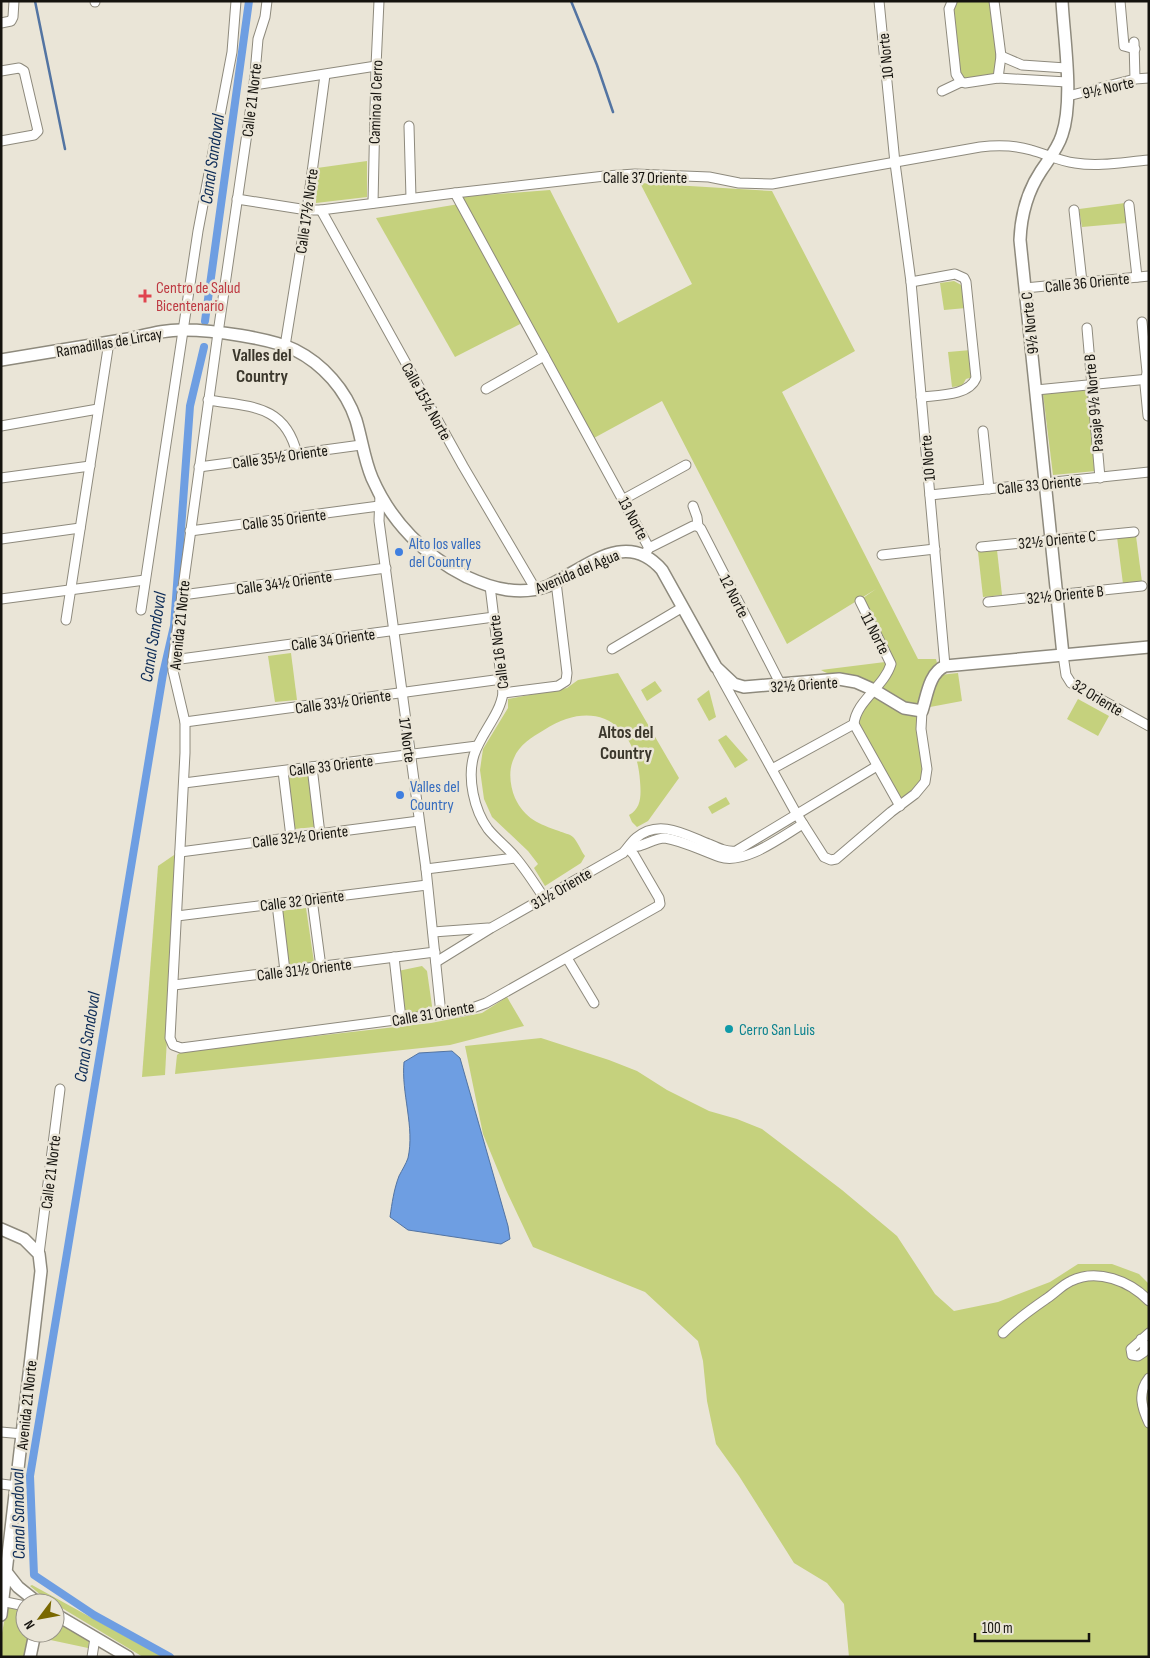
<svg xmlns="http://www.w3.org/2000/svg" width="1150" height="1658" viewBox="0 0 1150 1658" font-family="'Sofia Sans Condensed',sans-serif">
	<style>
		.green { fill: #c5d17d }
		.water { fill: #6e9ee2; stroke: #5374a2 }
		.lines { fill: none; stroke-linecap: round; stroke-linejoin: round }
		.stream { stroke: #5374a2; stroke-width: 2.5 }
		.canal { stroke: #6e9ee2; stroke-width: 8 }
		.minor-casing { stroke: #8e8a7d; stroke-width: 11 }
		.tertiary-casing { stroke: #8e8a7d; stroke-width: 14 }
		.minor { stroke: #fff; stroke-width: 9 }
		.tertiary { stroke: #fff; stroke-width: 11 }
		.health-dot { fill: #e0444e; stroke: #eae5d7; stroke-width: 2 }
		.shop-dot { fill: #3f7fe0; stroke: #eae5d7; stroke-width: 2 }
		.culture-dot { fill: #0f9aa8; stroke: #eae5d7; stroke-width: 2 }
		.labels { text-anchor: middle; stroke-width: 5; stroke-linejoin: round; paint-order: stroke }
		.street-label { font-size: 16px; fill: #15130e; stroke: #eae5d7 }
		.health-label { font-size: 16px; fill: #be3a42; stroke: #eae5d7; text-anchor: start }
		.shop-label { font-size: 16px; fill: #366cbe; stroke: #eae5d7; text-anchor: start }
		.culture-label { font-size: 16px; fill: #0d838f; stroke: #eae5d7; text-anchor: start }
		.water-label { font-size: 18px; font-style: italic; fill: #0c2b57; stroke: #eae5d7 }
		.neighbourhood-label { font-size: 18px; font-weight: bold; fill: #3b372c; stroke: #eae5d7 }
	</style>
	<rect width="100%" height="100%" fill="#eae5d7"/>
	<g class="green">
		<path d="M954,1H994L998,78L961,82L952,2Z"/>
		<path d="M367,161V197L316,203L317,168Z"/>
		<path d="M640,183L772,191L855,351L782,392L918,659H936L940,675L958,673L962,701L930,707L929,711C905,708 888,690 866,680C852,674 835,679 821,670L893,661L863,598L876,589L787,644L662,401L594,438L460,197L550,190L618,323L692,284Z"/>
		<path d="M1125,203L1127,223L1082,227L1079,209Z"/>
		<path d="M459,204L526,321L455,357L376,218Z"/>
		<path d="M954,281L963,286L966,308L944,310L940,283Z"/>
		<path d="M971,350L973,377L966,379L962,386L952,387L948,352Z"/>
		<path d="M1087,389L1096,471L1053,475L1043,394Z"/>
		<path d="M1136,536L1142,582L1123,584L1117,537Z"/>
		<path d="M997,550L1002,595L983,597L978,552Z"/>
		<path d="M291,653L297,700L275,702L268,656Z"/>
		<path d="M618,673L679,778L648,821L637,827L632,822L629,815C642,808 641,794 640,781C636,723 595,697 544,730C532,737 519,745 514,758C508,770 510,786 515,798C525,819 539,824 559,831C563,833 570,834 573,837C578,842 581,851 585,856L581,863L545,886L534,868L538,864L528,851L492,817L484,799L480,770L483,749L508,708V699L567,688L578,680Z"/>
		<path d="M655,681L662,691L647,701L641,690Z"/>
		<path d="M709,690L716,717L709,721L697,699Z"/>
		<path d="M875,694L920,714L924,776L917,788L900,802L856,724L858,716Z"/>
		<path d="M1078,699L1109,716L1098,736L1067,719Z"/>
		<path d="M726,735L748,760L735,768L718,740Z"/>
		<path d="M309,775L315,827L294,829L287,778Z"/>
		<path d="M726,797L730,804L712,814L708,807Z"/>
		<path d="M177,853L165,1075L142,1077L158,866Z"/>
		<path d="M306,908L314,962L287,966L280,911Z"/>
		<path d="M422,966L427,971L432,1006L429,1013L404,1014L398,971Z"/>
		<path d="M507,997L524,1026L450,1045L175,1074L177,1055L182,1051L431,1023L482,1013Z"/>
		<path d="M541,1038L609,1060L637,1071L667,1090L709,1111L737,1119L762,1129L842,1190L897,1236L935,1294L954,1311L998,1302L1050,1282L1078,1264H1112L1139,1274L1149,1284V1657H849L844,1604L827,1583L794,1563L739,1476L716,1444L707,1401L703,1361L698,1341L645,1292L533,1247L506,1190L483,1134L465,1046Z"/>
		<path d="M32,1585L163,1657H143L42,1596L30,1586Z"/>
		<path d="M7,1607L25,1612V1633H30L25,1657H1V1638Z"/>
		<path d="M55,1621L89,1641L88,1648L41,1638L42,1633H55Z"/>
	</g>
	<path class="water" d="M452,1051L460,1058L508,1226L510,1239L501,1244L408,1230L390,1217C392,1203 394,1189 399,1176C402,1170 406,1164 408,1158C415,1127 401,1093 404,1062L419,1053Z"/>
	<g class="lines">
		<g class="stream">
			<path d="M35,1L65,149"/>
			<path d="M571,1L597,65L613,112"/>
		</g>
		<g class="canal">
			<path d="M205,321L249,1"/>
			<path d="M170,1657L94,1615L34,1575L30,1476L163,674L174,626L190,406L204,347"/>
		</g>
		<defs>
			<g id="minor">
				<path d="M95,1V2"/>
				<path d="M267,1L265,17L258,39L254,85L218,333L173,660V671L185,722V753L170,1038L173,1045L181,1048L441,1014L467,1010L486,1003L658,906L660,904L659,898L634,855L628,848"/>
				<path d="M879,1L895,163L911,282L945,666"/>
				<path d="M951,1L952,2L949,9L956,74L961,82"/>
				<path d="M994,1L1001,56L998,78"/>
				<path d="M1120,1L1124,46L1135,49"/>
				<path d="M1,23L11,21L13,17L14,1"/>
				<path d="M1134,42L1135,79"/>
				<path d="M1001,56L1022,65L1066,68"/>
				<path d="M1,71L19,68L24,71L38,131L34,135L1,141"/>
				<path d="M961,82L965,83L998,78L1067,82"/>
				<path d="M254,85L376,66"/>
				<path d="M942,91L961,82"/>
				<path d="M1068,96L1135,79L1149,78"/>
				<path d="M409,126L411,198"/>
				<path d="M455,193L649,548"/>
				<path d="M237,199L307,210H321L455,193L605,176L635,174L709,177L739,183L772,184L980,147C997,145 1014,145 1031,150C1046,154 1059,161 1075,163C1099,167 1124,162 1149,160"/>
				<path d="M373,203L376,66L379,1"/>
				<path d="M1129,205L1137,277"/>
				<path d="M321,210L463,466L536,590"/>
				<path d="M1074,210L1082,282"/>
				<path d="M911,282L955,274L964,278L966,282L976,378C969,396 938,395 921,397"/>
				<path d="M1025,288L1149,276"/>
				<path d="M1142,322L1147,372L1145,385L1148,416"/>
				<path d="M1087,328L1100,478"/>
				<path d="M285,346L307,210L325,75"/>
				<path d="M486,389L544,356"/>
				<path d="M1036,390L1149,379"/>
				<path d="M208,400C250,407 285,404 297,454"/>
				<path d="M1,426L98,409"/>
				<path d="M983,431L989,489"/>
				<path d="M199,467L361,445"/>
				<path d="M1,478L90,466"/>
				<path d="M380,495L379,521L426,869L441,1014"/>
				<path d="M930,495L1149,472"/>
				<path d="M624,499L686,465"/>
				<path d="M693,506L697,517L698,526L701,529L781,685"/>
				<path d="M190,531L379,506"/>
				<path d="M1,539L80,528"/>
				<path d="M981,547L1134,532"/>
				<path d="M647,551L649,548L693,526H698"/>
				<path d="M882,555L935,549"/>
				<path d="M490,586L503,693C500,715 481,733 474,755C467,778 474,810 488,829C496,839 507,847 515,857C526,870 535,884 544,898"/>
				<path d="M182,595L386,568"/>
				<path d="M1,599L145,580"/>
				<path d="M860,601L891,664C884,687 856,701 854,724L900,806"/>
				<path d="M988,602L1142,586"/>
				<path d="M141,610L198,231L232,52L236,1"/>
				<path d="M66,620L109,342"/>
				<path d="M612,649L683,607"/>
				<path d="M1063,655L1066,675L1071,683L1149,726"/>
				<path d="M173,660L494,617"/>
				<path d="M718,672L796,813L824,857L831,860L836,859L891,812L915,794L925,782L927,769L921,729L922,711"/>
				<path d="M503,693L558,686L566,681L567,673L556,582"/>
				<path d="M185,722L502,679"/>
				<path d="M312,767L320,834"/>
				<path d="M772,769L854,724"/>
				<path d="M283,771L291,837"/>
				<path d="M184,783L477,746"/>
				<path d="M630,846C642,849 652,838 665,838C684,841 702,851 720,857C745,865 781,837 803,824"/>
				<path d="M180,852L419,821"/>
				<path d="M426,869L515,858"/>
				<path d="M312,899L321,967"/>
				<path d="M277,904L285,971"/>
				<path d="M177,916L427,885"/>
				<path d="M433,932L488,928"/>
				<path d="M394,957L401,1019"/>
				<path d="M567,958L594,1003"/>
				<path d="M436,962L491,928L623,853C628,848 631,842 636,838C659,818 686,835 709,844C718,848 726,852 736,851L877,766"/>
				<path d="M174,985L435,952"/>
				<path d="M39,1254L60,1089"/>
				<path d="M1003,1333C1016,1320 1030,1310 1046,1299C1054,1294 1062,1285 1071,1281C1097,1268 1130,1281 1149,1301"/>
				<path d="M1141,1339L1145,1345L1144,1352L1138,1356L1132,1355L1131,1349L1149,1333"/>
				<path d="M1149,1378C1137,1393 1142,1408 1149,1423"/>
				<path d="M1,1432L23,1434"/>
				<path d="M1,1484L17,1486"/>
				<path d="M1,1601L25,1606"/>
				<path d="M92,1657L95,1638"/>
			</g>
			<g id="tertiary">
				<path d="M1062,1C1064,39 1074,100 1062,135C1058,148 1049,159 1041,171C1027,192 1021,214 1020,240L1063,655"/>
				<path d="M1,360C44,353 86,346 128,339C146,335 166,329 184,330C213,330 270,338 295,350C323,364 346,390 356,420C362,440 364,459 372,478C391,522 425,556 467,577C493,589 520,596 548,586C586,568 626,528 662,570L716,667L734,684L744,687L839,679L856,682L874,690L904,708L922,711C927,696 929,673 945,666L1149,647"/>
				<path d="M1,1229L24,1239L39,1254L41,1271L1,1615"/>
				<path d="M7,1573L18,1587L38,1603"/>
				<path d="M55,1614L128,1657"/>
				<path d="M30,1657L35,1633"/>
			</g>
		</defs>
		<use href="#minor" class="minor-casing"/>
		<use href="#tertiary" class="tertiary-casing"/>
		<use href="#minor" class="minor"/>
		<use href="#tertiary" class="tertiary"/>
	</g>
	<path class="health-dot" d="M142.5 288.5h5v5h5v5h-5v5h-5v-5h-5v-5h5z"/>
	<g class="shop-dot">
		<circle cx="399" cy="552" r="5"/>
		<circle cx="400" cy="795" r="5"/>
	</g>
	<circle class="culture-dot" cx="729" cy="1029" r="5"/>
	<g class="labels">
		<g class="street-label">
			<text transform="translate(885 56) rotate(-96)" y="6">10 Norte</text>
			<text transform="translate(1108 87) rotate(-13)" y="6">9½ Norte</text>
			<text transform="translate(251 100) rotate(-83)" y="6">Calle 21 Norte</text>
			<text transform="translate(375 102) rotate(-88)" y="6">Camino al Cerro</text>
			<text x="645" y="183">Calle 37 Oriente</text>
			<text transform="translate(306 211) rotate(-82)" y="6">Calle 17½ Norte</text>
			<text transform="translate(1087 282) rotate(-6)" y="6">Calle 36 Oriente</text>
			<text transform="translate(1029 323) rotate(-96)" y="6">9½ Norte C</text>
			<text transform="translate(109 342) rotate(-10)" y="6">Ramadillas de Lircay</text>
			<text transform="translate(427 401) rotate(61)" y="6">Calle 15½ Norte</text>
			<text transform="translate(1093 403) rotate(-95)" y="6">Pasaje 9½ Norte B</text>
			<text transform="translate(280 456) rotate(-8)" y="6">Calle 35½ Oriente</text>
			<text transform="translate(927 458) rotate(-95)" y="6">10 Norte</text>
			<text transform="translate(1039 484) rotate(-6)" y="6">Calle 33 Oriente</text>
			<text transform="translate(634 518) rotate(62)" y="6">13 Norte</text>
			<text transform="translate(284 519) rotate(-7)" y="6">Calle 35 Oriente</text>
			<text transform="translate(1057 539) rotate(-6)" y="6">32½ Oriente C</text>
			<text transform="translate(577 571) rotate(-23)" y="6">Avenida del Agua</text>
			<text transform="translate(284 582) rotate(-8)" y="6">Calle 34½ Oriente</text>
			<text transform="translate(1065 594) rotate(-6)" y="6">32½ Oriente B</text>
			<text transform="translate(735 596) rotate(63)" y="6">12 Norte</text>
			<text transform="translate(179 625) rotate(-84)" y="6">Avenida 21 Norte</text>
			<text transform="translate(876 633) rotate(63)" y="6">11 Norte</text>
			<text transform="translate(333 639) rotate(-8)" y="6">Calle 34 Oriente</text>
			<text transform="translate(498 652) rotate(-97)" y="6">Calle 16 Norte</text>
			<text transform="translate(804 684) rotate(-4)" y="6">32½ Oriente</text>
			<text transform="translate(1098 697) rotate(31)" y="6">32 Oriente</text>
			<text transform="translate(343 701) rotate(-8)" y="6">Calle 33½ Oriente</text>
			<text transform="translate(408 740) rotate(82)" y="6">17 Norte</text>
			<text transform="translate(331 765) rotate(-7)" y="6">Calle 33 Oriente</text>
			<text transform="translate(300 836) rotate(-7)" y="6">Calle 32½ Oriente</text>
			<text transform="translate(561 888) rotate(-30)" y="6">31½ Oriente</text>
			<text transform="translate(302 900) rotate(-7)" y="6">Calle 32 Oriente</text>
			<text transform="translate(304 969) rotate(-7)" y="6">Calle 31½ Oriente</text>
			<text transform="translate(433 1013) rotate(-10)" y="6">Calle 31 Oriente</text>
			<text transform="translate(50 1172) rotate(-83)" y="6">Calle 21 Norte</text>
			<text transform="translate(26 1405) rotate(-84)" y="6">Avenida 21 Norte</text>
		</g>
		<g class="health-label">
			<text x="156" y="293">Centro de Salud<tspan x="156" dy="18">Bicentenario</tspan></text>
		</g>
		<g class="shop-label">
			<text x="409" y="549">Alto los valles<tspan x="409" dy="18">del Country</tspan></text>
			<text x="410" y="792">Valles del<tspan x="410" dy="18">Country</tspan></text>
		</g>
		<g class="culture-label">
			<text x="739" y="1035">Cerro San Luis</text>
		</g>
		<g class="water-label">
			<text transform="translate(212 159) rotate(-82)" y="6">Canal Sandoval</text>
			<text transform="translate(153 637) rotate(-81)" y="6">Canal Sandoval</text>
			<text transform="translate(87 1037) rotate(-81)" y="6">Canal Sandoval</text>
			<text transform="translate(18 1514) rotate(-91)" y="6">Canal Sandoval</text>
		</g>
		<g class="neighbourhood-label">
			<text x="262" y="361">Valles del<tspan x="262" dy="21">Country</tspan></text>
			<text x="626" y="738">Altos del<tspan x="626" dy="21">Country</tspan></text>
		</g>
	</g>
	<rect width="1150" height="1658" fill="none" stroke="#15130e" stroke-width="5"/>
	<g transform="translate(40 1618) rotate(238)"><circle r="24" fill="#eae5d7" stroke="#959187"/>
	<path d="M0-4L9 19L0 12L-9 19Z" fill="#7a6800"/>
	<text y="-8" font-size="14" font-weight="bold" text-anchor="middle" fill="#15130e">N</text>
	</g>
	<path d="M975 1633v8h114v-8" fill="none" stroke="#15130e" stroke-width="2.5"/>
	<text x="982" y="1633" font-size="15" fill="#15130e" stroke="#eae5d7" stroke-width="4" paint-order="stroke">100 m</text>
</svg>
